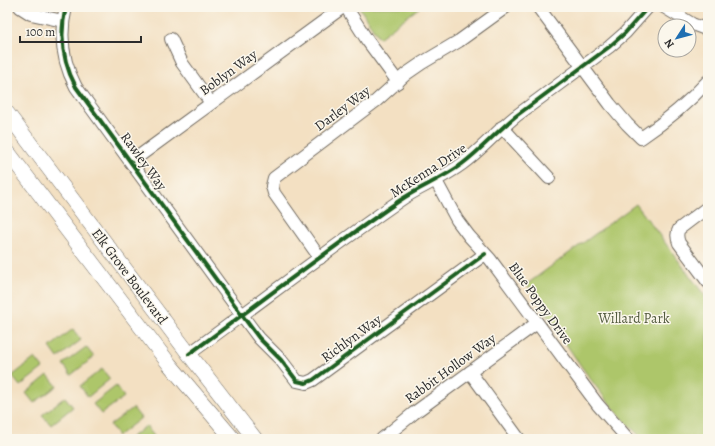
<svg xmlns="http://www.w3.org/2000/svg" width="715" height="446" viewBox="0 0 715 446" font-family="Alegreya,serif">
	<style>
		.green { fill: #adc66b; stroke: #6c784b }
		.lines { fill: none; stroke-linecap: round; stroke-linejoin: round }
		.minor-casing { stroke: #716a60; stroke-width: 14 }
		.major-casing { stroke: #716a60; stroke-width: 16 }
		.minor { stroke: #fff; stroke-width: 12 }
		.major { stroke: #fff; stroke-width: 15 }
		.cycleway-casing { stroke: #fbf7ec; stroke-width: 6 }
		.cycleway { stroke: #1b5e20; stroke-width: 4 }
		.labels { text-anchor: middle; stroke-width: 3; stroke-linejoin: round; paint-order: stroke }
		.street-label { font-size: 14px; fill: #2b2b2b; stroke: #fbf7ec }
		.park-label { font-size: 14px; fill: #525a3e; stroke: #fbf7ec }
	</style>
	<rect width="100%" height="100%" fill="#fbf7ec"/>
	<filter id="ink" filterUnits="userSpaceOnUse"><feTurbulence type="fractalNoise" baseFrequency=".025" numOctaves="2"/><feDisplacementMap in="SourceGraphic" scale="8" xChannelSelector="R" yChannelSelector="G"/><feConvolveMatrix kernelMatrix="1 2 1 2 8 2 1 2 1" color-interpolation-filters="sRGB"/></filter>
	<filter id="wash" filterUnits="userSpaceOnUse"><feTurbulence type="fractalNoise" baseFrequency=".012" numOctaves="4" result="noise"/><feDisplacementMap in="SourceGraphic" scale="16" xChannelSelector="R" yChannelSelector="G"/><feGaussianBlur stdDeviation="0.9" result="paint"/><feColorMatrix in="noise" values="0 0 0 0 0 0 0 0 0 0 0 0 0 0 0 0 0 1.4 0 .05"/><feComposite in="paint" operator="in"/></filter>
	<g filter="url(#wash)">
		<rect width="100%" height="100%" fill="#f3e0c2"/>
		<g class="green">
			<path d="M359,7H420L379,38Z"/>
			<path d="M636,204L708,300V439H643C597,397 561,336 527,284Z"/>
			<path d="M73,329L81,340L58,358L50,347Z"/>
			<path d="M86,347L94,357L71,375L63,364Z"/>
			<path d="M35,358L43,368L20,386L12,376Z"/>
			<path d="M102,369L110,379L88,397L80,386Z"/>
			<path d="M48,375L57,386L34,403L26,393Z"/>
			<path d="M116,386L124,397L101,414L93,404Z"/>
			<path d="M65,397L73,407L51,425L42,415Z"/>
			<path d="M133,408L141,418L118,436L110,425Z"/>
			<path d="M146,426L154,436L151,439H129Z"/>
		</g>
	</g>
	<g filter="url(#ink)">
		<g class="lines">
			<defs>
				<g id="minor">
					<path d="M20,7L31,14L63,21"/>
					<path d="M66,7C59,35 62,61 76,87L250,326L259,338L281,360L297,381L306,383L313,380L485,254"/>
					<path d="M346,7L367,40L398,82"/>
					<path d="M538,7L610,104L627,124L641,138C665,122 689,102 708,81"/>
					<path d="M664,7L692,24L708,30"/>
					<path d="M171,39L182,63L211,103"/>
					<path d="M502,127L549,178"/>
					<path d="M131,162L343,7"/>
					<path d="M436,181L457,220L469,236L490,259L598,405L628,439"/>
					<path d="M708,207L679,229C676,234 677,238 679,243L708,282"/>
					<path d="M320,258L274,193L272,186L274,178L376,101L406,74L422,63L459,41L506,7"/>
					<path d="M189,354C259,303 328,250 399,201C419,187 442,179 462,164C481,150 497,131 516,116L609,47L625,33L648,7"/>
					<path d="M470,372L519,439"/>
					<path d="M382,439L414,413L537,323"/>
				</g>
				<g id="major">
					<path d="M7,113L189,354L255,439"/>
					<path d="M7,151L170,365L233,439"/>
				</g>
			</defs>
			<use href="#minor" class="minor-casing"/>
			<use href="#major" class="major-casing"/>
			<use href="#minor" class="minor"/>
			<use href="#major" class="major"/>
			<defs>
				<g id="cycleway">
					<path d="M66,7C59,35 62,61 76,87L250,326L259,338L281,360L297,381L306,383L313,380L485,254"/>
					<path d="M189,354C259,303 328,250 399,201C419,187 442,179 462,164C481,150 497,131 516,116L609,47L625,33L648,7"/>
				</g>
			</defs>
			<use href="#cycleway" class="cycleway-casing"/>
			<use href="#cycleway" class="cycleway"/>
		</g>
	</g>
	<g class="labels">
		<g class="street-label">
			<text transform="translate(228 72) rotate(-36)" y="5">Boblyn Way</text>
			<text transform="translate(342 108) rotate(-37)" y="5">Darley Way</text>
			<text transform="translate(144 161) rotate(54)" y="5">Rawley Way</text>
			<text transform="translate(428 170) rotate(-33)" y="5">McKenna Drive</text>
			<text transform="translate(130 276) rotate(53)" y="5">Elk Grove Boulevard</text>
			<text transform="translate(541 303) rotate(54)" y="5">Blue Poppy Drive</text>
			<text transform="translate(351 338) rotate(-36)" y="5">Richlyn Way</text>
			<text transform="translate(450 368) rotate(-36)" y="5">Rabbit Hollow Way</text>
		</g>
		<g class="park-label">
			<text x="634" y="323">Willard Park</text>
		</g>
	</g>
	<rect width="715" height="446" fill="none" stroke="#fbf7ec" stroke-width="24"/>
	<g transform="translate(677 38) rotate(234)"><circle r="19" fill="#fbf7ec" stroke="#a8a59f"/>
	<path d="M0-3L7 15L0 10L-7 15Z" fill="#1f6fb2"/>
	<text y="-6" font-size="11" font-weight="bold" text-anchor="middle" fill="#2b2b2b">N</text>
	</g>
	<path d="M20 36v6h121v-6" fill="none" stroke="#2b2b2b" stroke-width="2"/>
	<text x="26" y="36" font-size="12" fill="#2b2b2b" stroke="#fbf7ec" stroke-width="3" paint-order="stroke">100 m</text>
</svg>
